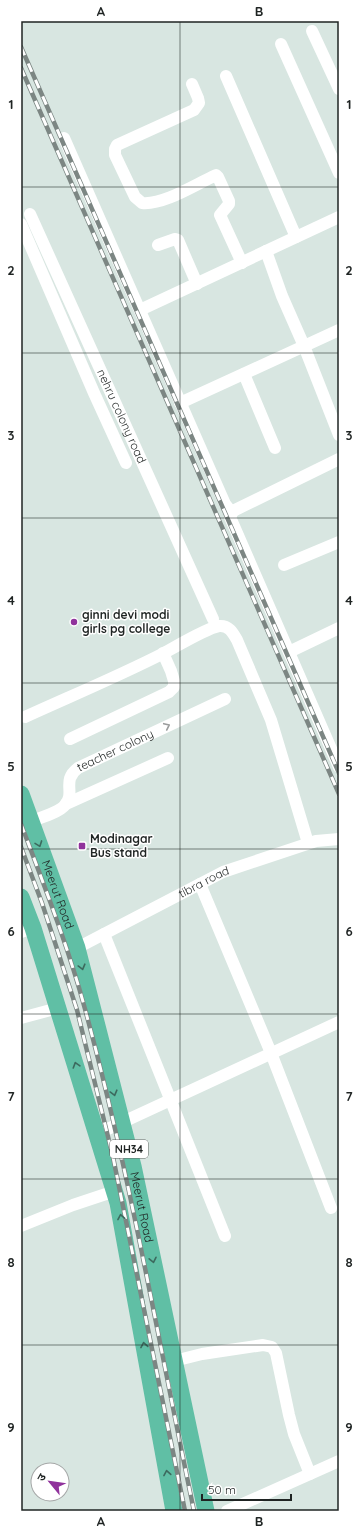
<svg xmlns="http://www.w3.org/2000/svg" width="360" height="1532" viewBox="0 0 360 1532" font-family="Quicksand,'Noto Sans Devanagari',sans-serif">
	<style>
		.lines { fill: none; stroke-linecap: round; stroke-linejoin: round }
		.minor { stroke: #fff; stroke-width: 12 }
		.highway { stroke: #60bfa5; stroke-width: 17 }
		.rail-casing { stroke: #7c8683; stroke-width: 4.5 }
		.rail { stroke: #fff; stroke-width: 3; stroke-dasharray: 9; stroke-linecap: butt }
		.oneway { stroke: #9a9c9c }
		.oneway2 { stroke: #3c6a5e }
		.grid { fill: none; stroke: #1f2423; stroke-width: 1; stroke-opacity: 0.55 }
		.poi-dot { fill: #90329c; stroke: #fff; stroke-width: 1.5 }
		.labels { text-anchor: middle; stroke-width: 3; stroke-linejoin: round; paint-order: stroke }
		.shield { fill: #fff; stroke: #626665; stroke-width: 1 }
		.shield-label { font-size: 11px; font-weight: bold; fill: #1f2423 }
		.street-label { font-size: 12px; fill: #1f2423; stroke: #fff }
		.poi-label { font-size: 12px; font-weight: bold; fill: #1f2423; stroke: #fff; text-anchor: start }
		.neatline { fill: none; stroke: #1f2423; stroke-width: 1.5 }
		.grid-label { font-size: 13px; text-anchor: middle; font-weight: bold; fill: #1f2423 }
	</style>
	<rect width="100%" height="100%" fill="#d8e6e1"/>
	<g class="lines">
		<g class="minor">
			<path d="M312,31L339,89"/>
			<path d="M281,44L339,173"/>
			<path d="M226,76L296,237"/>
			<path d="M192,84L198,98L199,103L194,110L117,145L115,149V155L135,197L142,203C163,205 193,186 212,177L216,175L218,177L229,201V204L220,215L242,263"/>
			<path d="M64,138L225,504L232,513"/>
			<path id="s1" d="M30,214L213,619"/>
			<path d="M21,224L94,393L126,463"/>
			<path d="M158,245L175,239L178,240L197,284"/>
			<path d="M266,251L282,296L304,346L339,435"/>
			<path d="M140,310L339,217"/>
			<path d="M244,374L275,448"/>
			<path d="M180,403L339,330"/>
			<path d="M339,459L233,511L230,517L339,767"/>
			<path d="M284,565L339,542"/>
			<path d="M289,652L339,628"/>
			<path d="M25,717C71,696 119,676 164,653C177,646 207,628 219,626C229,625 233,633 237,640L271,720L308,843"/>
			<path d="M70,739L169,692L174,687V681L171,671L163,653"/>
			<path d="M66,804L168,758"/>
			<path id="s2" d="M31,821C40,818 60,812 65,805C76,792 61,781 78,768L225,699"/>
			<path d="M200,884L271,1053L331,1208"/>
			<path d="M21,932L33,928"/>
			<path d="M104,934L225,1236"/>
			<path id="s3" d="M77,948L223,872L316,841L339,839"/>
			<path d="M21,1018L58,1008"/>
			<path d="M97,1134L339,1022"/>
			<path d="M21,1226L73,1205L115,1191"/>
			<path d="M174,1361L202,1354L263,1345L272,1347L276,1353L289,1415L294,1434L310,1474"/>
			<path d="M227,1511L339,1461"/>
		</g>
		<g class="highway">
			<path id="s4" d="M21,794L77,948L133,1166L206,1511"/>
			<path d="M21,897L33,928L118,1203L174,1511"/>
		</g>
		<defs>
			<g id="rail">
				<path d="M21,47L339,773"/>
				<path d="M21,68L339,794"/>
				<path d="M21,824C44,885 68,946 85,1009C130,1174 159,1344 194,1511"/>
				<path d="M21,847L42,903L77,1010L113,1157L185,1511"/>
			</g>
		</defs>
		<use href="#rail" class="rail-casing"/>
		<use href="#rail" class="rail"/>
	</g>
	<defs><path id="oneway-chevron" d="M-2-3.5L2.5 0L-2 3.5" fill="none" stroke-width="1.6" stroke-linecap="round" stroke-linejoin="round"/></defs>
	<use class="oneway" href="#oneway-chevron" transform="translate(167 726) rotate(-25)"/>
	<g class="oneway2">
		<use href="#oneway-chevron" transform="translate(39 844) rotate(70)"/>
		<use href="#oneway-chevron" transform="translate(82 967) rotate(75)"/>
		<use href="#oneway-chevron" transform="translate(76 1065) rotate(-107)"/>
		<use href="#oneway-chevron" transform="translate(114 1093) rotate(75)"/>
		<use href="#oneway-chevron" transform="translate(121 1217) rotate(-100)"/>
		<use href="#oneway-chevron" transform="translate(153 1260) rotate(78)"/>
		<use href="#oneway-chevron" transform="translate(144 1345) rotate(-100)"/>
		<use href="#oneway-chevron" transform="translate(167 1473) rotate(-100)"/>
	</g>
	<path class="grid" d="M180,21V1511M21,187H339M21,353H339M21,518H339M21,683H339M21,849H339M21,1014H339M21,1179H339M21,1345H339"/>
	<g class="poi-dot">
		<circle cx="74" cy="622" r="4"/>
		<rect x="78" y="842" width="8" height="8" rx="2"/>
	</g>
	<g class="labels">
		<rect class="shield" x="110" y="1140" width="38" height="18" rx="3"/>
		<g class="shield-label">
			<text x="129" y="1153">NH34</text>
		</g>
		<g class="street-label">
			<text dy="4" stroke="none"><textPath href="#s1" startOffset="222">nehru colony road</textPath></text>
			<text dy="4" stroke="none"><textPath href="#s2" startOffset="120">teacher colony</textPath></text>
			<text dy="4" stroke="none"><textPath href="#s3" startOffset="143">tibra road</textPath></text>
			<text dy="4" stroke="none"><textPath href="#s4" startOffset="107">Meerut Road</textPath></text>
			<text dy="4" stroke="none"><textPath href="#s4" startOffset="431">Meerut Road</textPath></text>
		</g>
		<g class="poi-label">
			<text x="82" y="619">ginni devi modi<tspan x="82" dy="14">girls pg college</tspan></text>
			<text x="90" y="843">Modinagar<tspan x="90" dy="14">Bus stand</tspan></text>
		</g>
	</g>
	<rect width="360" height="1532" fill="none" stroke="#ffffff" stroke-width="44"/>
	<g transform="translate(50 1482) rotate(299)"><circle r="19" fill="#ffffff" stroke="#a5a7a7"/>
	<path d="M0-3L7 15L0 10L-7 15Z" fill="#90329c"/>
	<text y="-6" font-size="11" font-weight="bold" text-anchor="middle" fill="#1f2423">उ</text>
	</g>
	<path d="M202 1494v6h89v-6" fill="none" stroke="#1f2423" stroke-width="2"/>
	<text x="208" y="1494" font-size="12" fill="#1f2423" stroke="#ffffff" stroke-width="3" paint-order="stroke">50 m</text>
	<rect x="22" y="22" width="316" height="1488" class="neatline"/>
	<g class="grid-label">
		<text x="101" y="16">A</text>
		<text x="259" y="16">B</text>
		<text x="11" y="109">1</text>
		<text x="349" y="109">1</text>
		<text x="11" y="275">2</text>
		<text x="349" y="275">2</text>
		<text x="11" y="440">3</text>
		<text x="349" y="440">3</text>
		<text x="11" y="605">4</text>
		<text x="349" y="605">4</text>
		<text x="11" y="771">5</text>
		<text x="349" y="771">5</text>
		<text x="11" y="936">6</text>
		<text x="349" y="936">6</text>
		<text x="11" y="1101">7</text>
		<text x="349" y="1101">7</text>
		<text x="11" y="1267">8</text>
		<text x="349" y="1267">8</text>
		<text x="11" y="1432">9</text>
		<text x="349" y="1432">9</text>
		<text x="101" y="1526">A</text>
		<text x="259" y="1526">B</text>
	</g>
</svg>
